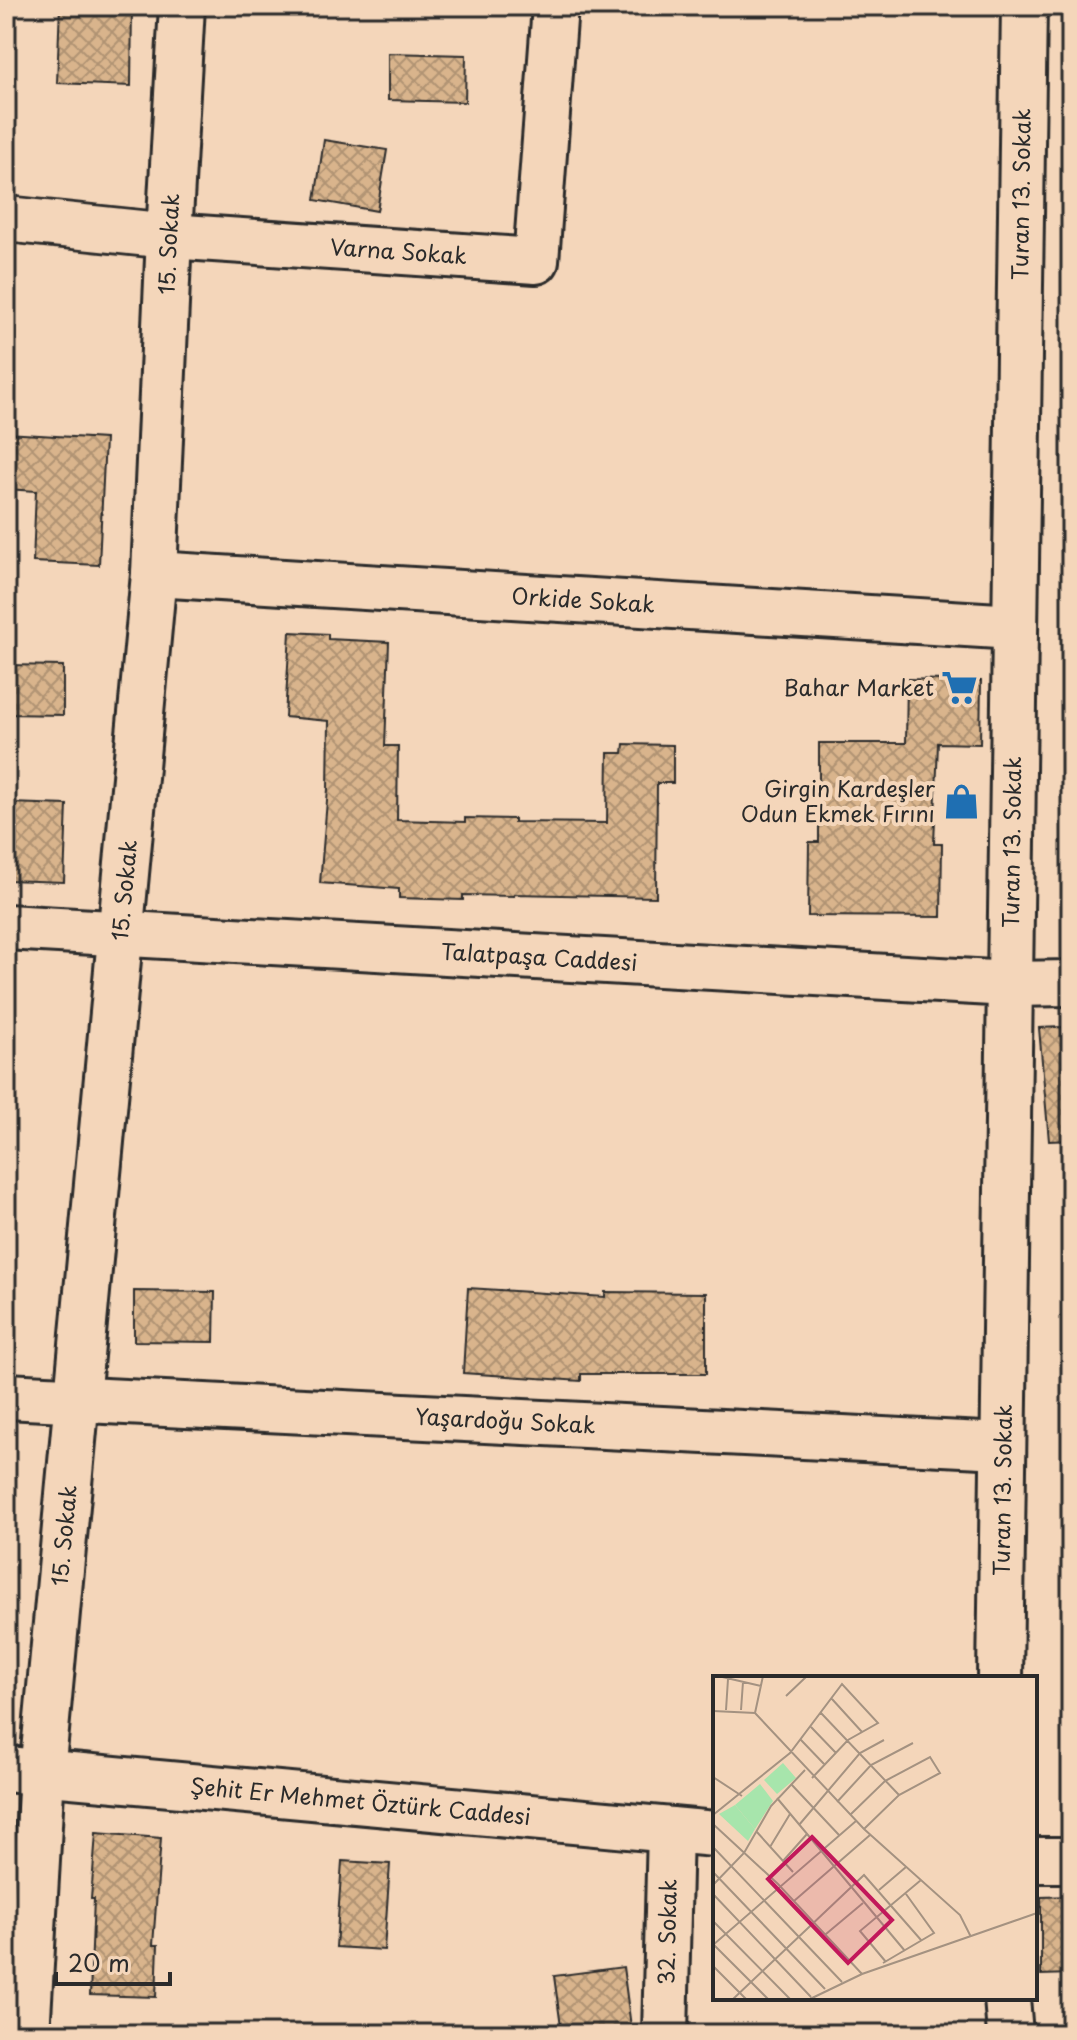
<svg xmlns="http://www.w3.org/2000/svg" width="1077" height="2040" viewBox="0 0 1077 2040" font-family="'Playpen Sans',sans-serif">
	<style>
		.building { fill: url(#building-cross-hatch); stroke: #2b2b2b; stroke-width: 2 }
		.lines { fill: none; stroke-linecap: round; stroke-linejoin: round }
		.street-casing { stroke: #2b2b2b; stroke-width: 50 }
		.secondary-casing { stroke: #2b2b2b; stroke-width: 50 }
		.street { stroke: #f4d6ba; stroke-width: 44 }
		.secondary { stroke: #f4d6ba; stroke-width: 44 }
		.labels { text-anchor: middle; stroke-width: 8; stroke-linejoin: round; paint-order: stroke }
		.street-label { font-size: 22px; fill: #2b2b2b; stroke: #f4d6ba }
		.poi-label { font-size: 22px; fill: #2b2b2b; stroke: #f4d6ba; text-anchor: end }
		.inset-road { fill: none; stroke: #a49281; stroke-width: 2 }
		.view { fill: #c2185b; fill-opacity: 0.15; stroke: #c2185b; stroke-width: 4 }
		.inset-edge { fill: none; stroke: #2b2b2b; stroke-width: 4 }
	</style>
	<defs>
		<pattern id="building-cross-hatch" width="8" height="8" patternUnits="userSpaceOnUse" patternTransform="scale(2)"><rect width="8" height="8" fill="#d9b48c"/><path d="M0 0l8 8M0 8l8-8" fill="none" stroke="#b09373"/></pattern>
	</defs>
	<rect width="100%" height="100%" fill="#f4d6ba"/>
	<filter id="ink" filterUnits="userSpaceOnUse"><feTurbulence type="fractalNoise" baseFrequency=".0125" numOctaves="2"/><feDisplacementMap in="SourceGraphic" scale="16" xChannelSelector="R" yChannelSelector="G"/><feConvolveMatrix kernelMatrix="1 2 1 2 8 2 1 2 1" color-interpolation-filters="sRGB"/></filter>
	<g filter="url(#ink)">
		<g class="building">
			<path d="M60,6H132L131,86L57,83Z"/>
			<path d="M388,53L466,55L465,102L388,100Z"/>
			<path d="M324,140L387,150L377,211L315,200Z"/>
			<path d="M6,433L105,439L99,565L33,562L36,491L6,489Z"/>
			<path d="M290,632L328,634V639L389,642L385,746H398L397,820L465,822V818L514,819V822L607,823L608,753H623L624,744L673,745V783H657L656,897L514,894V896L463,895V900L399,898V889L320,883L328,789L329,721L285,717Z"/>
			<path d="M6,665L63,666V715L6,714Z"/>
			<path d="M907,679L981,681L980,744L938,743L934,844H942L941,917L808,916L809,842H819V743H906Z"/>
			<path d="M10,803L67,805L64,882L7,880Z"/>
			<path d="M1062,1027L1071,1037V1140L1049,1141L1039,1028Z"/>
			<path d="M468,1288L605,1297V1292L706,1293V1374H581V1381L463,1373Z"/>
			<path d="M134,1291L215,1292L214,1342L134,1341Z"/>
			<path d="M96,1833L161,1838L153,1945H158L156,1997L90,1995L94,1899H91Z"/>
			<path d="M342,1861L390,1864L384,1950L336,1947Z"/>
			<path d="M1071,1896V1974L1041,1975V1897Z"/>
			<path d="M623,1967L632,2034H562L554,1976Z"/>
		</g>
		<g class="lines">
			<defs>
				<g id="street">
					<path id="s1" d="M6,219L169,236L536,261L555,6"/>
					<path id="s2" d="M154,574L1015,627"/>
					<path id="s3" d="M6,1396L1003,1446"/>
					<path id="s4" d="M1000,1678L1024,6"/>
					<path id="s5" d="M27,2034L42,1773L154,574L169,236L182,6"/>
					<path id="s6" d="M665,2034L670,1830"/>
				</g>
				<g id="secondary">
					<path id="s7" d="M6,927L1010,984L1071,983"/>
					<path id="s8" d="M6,1769L715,1834"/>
					<path d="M1035,1860H1071"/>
					<path d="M1007,1998L1010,2034"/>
				</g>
			</defs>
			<use href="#street" class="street-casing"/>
			<use href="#secondary" class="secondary-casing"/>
			<use href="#street" class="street"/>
			<use href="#secondary" class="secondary"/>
		</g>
	</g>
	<defs>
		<symbol id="supermarket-bare" viewBox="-9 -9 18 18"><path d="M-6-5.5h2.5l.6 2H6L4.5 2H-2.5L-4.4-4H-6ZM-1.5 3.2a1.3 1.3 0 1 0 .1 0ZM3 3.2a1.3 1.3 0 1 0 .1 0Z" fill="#1f6fb2" stroke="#f4d6ba" stroke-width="2.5" paint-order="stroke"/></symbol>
		<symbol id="shop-bare" viewBox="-9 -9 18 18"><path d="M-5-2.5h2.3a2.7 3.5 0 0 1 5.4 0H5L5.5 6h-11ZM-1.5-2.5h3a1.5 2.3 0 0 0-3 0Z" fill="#1f6fb2" stroke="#f4d6ba" stroke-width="2.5" paint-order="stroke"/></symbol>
	</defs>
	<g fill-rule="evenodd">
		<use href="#supermarket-bare" x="934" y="662" width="51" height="51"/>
		<use href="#shop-bare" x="936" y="776" width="51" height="51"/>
	</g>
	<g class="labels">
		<g class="street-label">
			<text dy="8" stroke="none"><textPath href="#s4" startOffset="1484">Turan 13. Sokak</textPath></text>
			<text dy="8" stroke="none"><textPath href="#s5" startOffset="1796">15. Sokak</textPath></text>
			<text dy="8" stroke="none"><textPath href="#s1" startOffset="394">Varna Sokak</textPath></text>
			<text dy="8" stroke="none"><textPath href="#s2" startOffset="430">Orkide Sokak</textPath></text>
			<text dy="8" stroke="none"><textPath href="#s4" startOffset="836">Turan 13. Sokak</textPath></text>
			<text dy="8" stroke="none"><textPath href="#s5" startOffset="1148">15. Sokak</textPath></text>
			<text dy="8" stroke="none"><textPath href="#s7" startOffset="534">Talatpaşa Caddesi</textPath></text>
			<text dy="8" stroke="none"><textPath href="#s3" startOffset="500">Yaşardoğu Sokak</textPath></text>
			<text dy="8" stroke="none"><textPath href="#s4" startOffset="188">Turan 13. Sokak</textPath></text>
			<text dy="8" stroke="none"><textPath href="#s5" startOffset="500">15. Sokak</textPath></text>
			<text dy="8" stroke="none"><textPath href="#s8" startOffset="356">Şehit Er Mehmet Öztürk Caddesi</textPath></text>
			<text dy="8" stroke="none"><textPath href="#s6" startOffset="102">32. Sokak</textPath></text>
		</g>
		<g class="poi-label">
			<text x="934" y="696">Bahar Market</text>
			<text x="935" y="797">Girgin Kardeşler<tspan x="935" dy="25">Odun Ekmek Fırını</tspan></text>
		</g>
	</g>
	<g transform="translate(713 1676)">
		<rect width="324" height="324" fill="#f4d6ba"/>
		<path d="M70,87L83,102L64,118L51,104Z" fill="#a7e5ac"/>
		<path d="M47,108L60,125L42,153L22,129Z" fill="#a7e5ac"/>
		<path d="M22,129L42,153L35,165L6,138Z" fill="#a7e5ac"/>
		<path class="inset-road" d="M5,0L48,10M73,20L94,0M119,23L149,56M13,34L15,3M28,34L30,6M0,35L42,37L151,153L247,239L258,261M42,37L50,0M108,37L186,119M98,51L123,77M88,64L112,89M0,101L29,120M78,108L126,159M64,122L192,275M124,126L158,89L200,67M0,139L77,77L129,8L165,47L135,64L99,102M137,139L172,105L217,81L227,97L186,119L151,153M0,148L65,208L149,298M86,149L147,77L171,64M43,155L80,196M0,171L129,306M57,171L77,138M70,185L94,158M0,196L112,313M0,209L31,177L58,130L92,94M166,214L193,191M0,218L98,321M81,225L157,159M0,245L78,324M113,258L150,227M0,268L56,324M0,269L143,145M173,286L147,255L208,204M170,287L221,257L193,218M0,290L34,324M19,324L151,199L208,264M95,324L149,298L324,237"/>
		<path class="view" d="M99,161L179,244L135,287L55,203Z"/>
		<rect width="324" height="324" class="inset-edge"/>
	</g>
	<rect width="1077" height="2040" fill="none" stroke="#f4d6ba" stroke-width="32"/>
	<rect x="16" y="16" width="1045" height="2008" fill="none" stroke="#2b2b2b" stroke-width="3" filter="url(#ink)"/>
	<path d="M56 1972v12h114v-12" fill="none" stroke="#2b2b2b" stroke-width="4"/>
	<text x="68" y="1972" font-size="24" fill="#2b2b2b" stroke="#f4d6ba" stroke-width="6" paint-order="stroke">20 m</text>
</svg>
